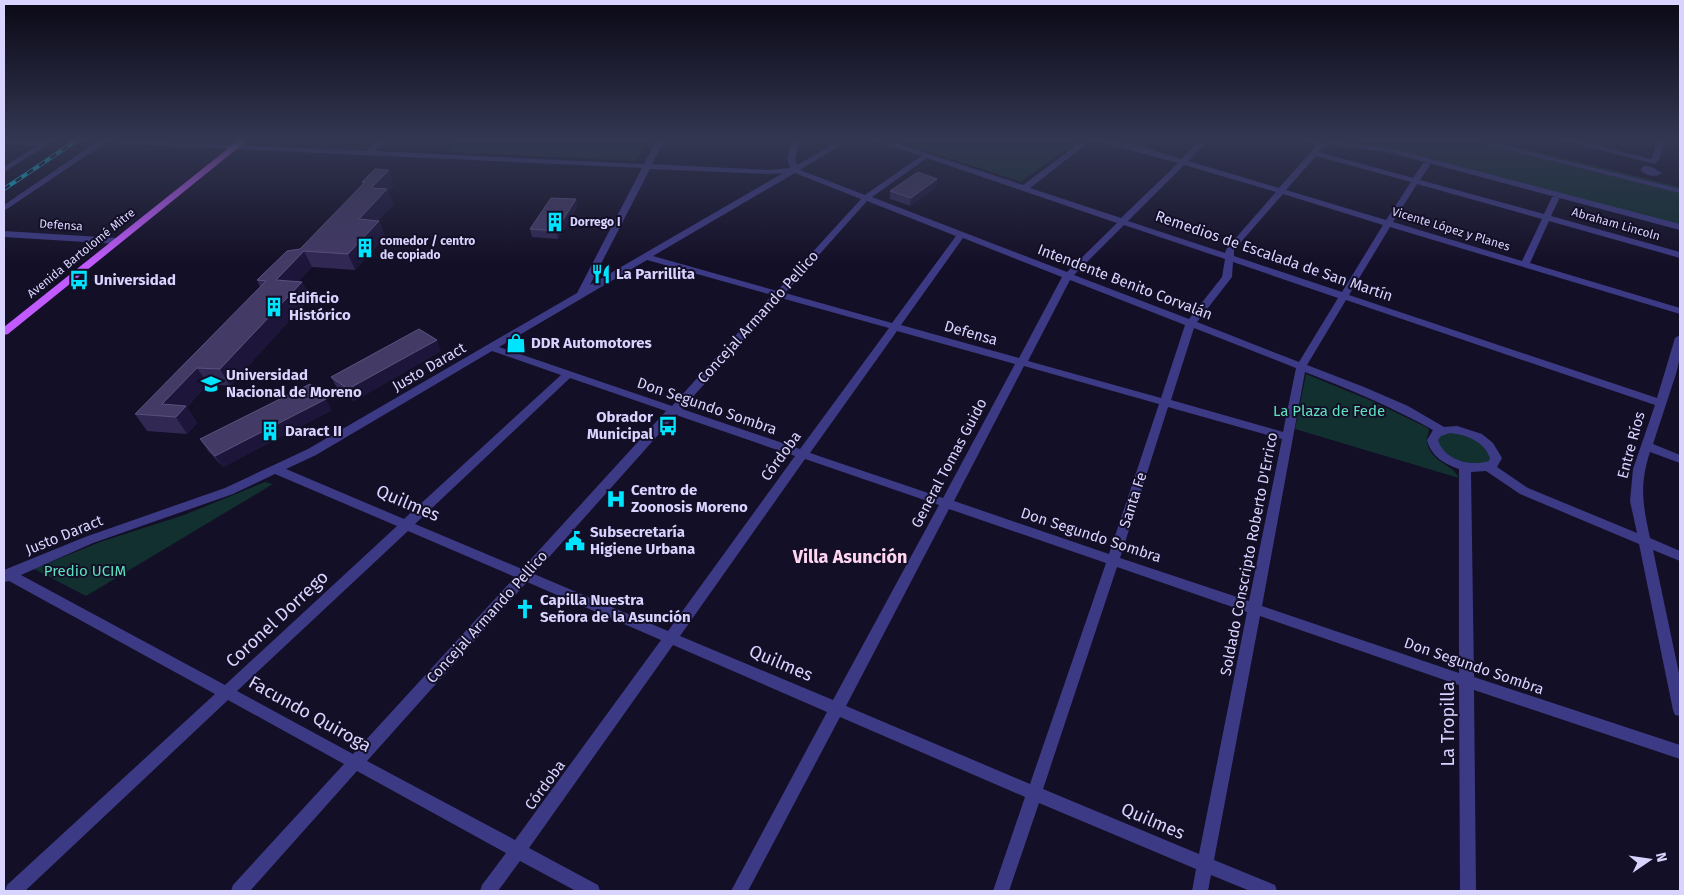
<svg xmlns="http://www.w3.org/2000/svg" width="1684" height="895" viewBox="0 0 1684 895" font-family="'Fira Sans',sans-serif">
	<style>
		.green { fill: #12302f }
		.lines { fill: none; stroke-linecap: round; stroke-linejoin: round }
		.minor { fill: #3d3a85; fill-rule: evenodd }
		.major { fill: #c25bff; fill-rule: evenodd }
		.rail-casing { stroke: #00e5ff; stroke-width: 4 }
		.rail { stroke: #130f26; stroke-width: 2.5; stroke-dasharray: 7; stroke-linecap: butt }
		.wall { fill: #312854 }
		.shaded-wall { fill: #1d163a }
		.building { fill: #433a66; stroke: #5a527e }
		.labels { text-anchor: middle; stroke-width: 4; stroke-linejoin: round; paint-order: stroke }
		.far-poi-label { font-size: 12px; font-weight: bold; fill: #d9d4ff; stroke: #130f26; text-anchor: start }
		.far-street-label { font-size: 12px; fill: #d9d4ff; stroke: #130f26 }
		.street-label { font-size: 15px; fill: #d9d4ff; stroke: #130f26 }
		.poi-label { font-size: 15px; font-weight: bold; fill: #d9d4ff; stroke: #130f26; text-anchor: start }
		.park-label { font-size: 15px; fill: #5fe0c0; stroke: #130f26 }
		.near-street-label { font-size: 18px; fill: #d9d4ff; stroke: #130f26 }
		.quarter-label { font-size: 18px; font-weight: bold; fill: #ffd6f0; stroke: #130f26 }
	</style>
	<rect width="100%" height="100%" fill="#130f26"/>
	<g class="green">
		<path d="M462,139H649L638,159L634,161L450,152Z"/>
		<path d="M890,139H1080L1021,182Z"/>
		<path d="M1312,139H1488L1680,187V230L1376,149L1338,146Z"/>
		<path d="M1306,374L1372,401L1424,426L1429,429C1429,434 1426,437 1427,441C1429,462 1452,463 1459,478L1295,429Z"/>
		<path d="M1460,430L1494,452L1489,467L1444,458L1435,434Z"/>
		<path d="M265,482L273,484L86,596L34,569L100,542L184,515Z"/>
	</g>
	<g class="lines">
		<g class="minor">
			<path d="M47,139H56L4,172V167L36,146L4,144V140L43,142Z"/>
			<path d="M101,139L367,151L379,139H387L375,151L644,164L657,139H665L652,164L769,170L790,168L787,158L793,139H801L795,158L797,165L842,139H851L800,170L865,195L921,156L875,141L874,139H884L1023,185L1085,139H1093L1030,188L1121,218L1178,163L1096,141L1095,139C1125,139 1154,151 1181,159L1202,139H1210L1188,161L1279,188L1317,145L1303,139H1326L1396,150L1680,224V230L1395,154L1386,152L1323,143L1325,145L1319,152L1413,178L1423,163H1429L1430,165L1420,180L1544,214L1552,197H1558L1559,199L1551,216L1680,252V258L1549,221L1530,263L1680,308V314L1390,227L1349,295L1657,398L1675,338L1680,335V357L1676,374L1653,444L1680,455V463L1650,452C1639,486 1643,505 1650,538L1680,551V561L1653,550L1680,678V716L1675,715L1673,710L1639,544L1520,494L1486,471L1471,472L1474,677L1680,745V759L1474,690L1476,891H1460L1459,685L1260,616L1214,860L1275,885L1277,891H1250L1211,875L1208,891H1192L1196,869L1039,803L1009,891H993L1025,797L840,717L748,891H731L827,712L673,645L529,848L598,885L600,891H576L520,861L498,891H480L482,885L506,853L357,771L250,891H231L233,885L344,764L228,700L25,891H5L7,885L215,694L9,581L4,582V570L85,537L225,488L308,449L577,293L642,168L105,143L4,211V205ZM1316,156L1411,182L1386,220L1286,190ZM927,158L1117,223L1067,272L872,197ZM1184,165L1276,192L1227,248L1225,253L1128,221ZM650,169L769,174L783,173L590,285ZM795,173L861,199L777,291L653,256ZM1417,184L1542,219L1522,261L1393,222ZM1283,194L1383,225L1342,292L1234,256V250ZM867,201L956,236L892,323L785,293ZM1124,225L1225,259L1222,277L1189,319L1074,275ZM963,238L1062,277L1019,358L901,325ZM647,260L772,295L672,406L499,347ZM1233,262L1338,298L1299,362L1197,322L1232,277ZM1070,280L1185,325L1161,398L1028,361ZM781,298L889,328L800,449L682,409ZM1346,300L1655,405L1633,469L1630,501L1637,533L1528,488L1497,467L1502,458L1493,443L1482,434L1457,426L1444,427L1408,406L1364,387L1307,365ZM1194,328L1296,368L1283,432L1171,400ZM897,331L1015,364L943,498L810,453ZM492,351L561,375L404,519L286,469L316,455ZM1024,366L1159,404L1109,554L954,501ZM1305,372C1349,389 1392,407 1433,430L1427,440C1431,456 1444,464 1459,469V673L1262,606ZM570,378L666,411L522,569L415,524ZM1168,407L1282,439L1249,601L1120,558ZM676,415L795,456L668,631L534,574ZM1450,433C1467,435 1484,441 1490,458L1489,461C1470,467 1444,460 1438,440L1441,436ZM805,459L939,505L833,700L680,636ZM275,474L397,526L225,685L21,575L93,543L233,494ZM949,509L1106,563L1030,784L846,706ZM408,531L515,577L353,754L237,691ZM1117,567L1247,612L1199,854L1043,789ZM527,582L661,640L515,840L367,761Z"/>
			<path d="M1466,139H1478L1680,189V193Z"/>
			<path d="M1559,139H1571L1651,159L1655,149V139H1663C1663,147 1662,160 1654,164Z"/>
			<path d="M1644,166H1650L1662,173C1655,178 1646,176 1640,170Z"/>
			<path d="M4,231L117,238L121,241L117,244L4,237Z"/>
		</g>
		<path class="major" d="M240,139H249L8,334L4,335V327Z"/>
		<defs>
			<path id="rail" d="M4,189L79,139"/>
		</defs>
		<use href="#rail" class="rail-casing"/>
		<use href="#rail" class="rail"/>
	</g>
	<g class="wall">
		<path d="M937,179L936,187L910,206L890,199V191Z"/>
		<path d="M362,182L394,185L388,192L393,204L378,221H379L385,237L355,270L312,267L298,281L302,282L310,298L230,386L208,384L187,407L197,423L187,434L147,431L135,414L260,287L257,280L300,249L363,185Z"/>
		<path d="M576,199L577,207L558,239L532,237L530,229Z"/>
		<path d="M441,351L354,401L337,388L331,377Z"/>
		<path d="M332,410L223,467L208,451L200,439Z"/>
	</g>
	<g class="shaded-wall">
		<path d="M389,170L394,185L388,192L393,204L365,235L359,219L371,188Z"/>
		<path d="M937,179L936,187L910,206L911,198Z"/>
		<path d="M576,199L577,207L558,239L556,231Z"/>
		<path d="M379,221L385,237L355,270L348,254Z"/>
		<path d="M304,251L312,267L284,296L276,280Z"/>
		<path d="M302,282L310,298L230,386L220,369Z"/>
		<path d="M437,340L441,351L354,401L348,389Z"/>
		<path d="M197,368L208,384L187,407L197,423L187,434L176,417L162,404Z"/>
		<path d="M326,399L332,410L223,467L215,456Z"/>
	</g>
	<g class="building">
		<path d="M375,169L389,170L371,188L387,189L359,219L379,221L348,254L304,251L276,280L302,282L220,369L197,368L162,404L186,406L176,417L135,414L266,281L257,280L287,251L300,249L365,182H362Z"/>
		<path d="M918,172L937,179L911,198L890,191Z"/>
		<path d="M551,198L576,199L556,231L530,229Z"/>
		<path d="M419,329L437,340L348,389L331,377Z"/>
		<path d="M310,384L326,399L215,456L200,439Z"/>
	</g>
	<linearGradient id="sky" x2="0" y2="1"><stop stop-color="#0a0815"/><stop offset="0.53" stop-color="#333752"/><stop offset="1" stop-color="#333752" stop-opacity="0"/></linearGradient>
	<rect width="1684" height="264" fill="url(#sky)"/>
	<defs>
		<symbol id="building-bare" viewBox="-9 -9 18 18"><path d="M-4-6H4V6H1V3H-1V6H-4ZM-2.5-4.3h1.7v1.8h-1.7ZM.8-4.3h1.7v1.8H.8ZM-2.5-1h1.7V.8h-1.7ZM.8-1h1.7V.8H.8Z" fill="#00e5ff" stroke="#130f26" stroke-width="2.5" paint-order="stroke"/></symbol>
		<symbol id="restaurant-bare" viewBox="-9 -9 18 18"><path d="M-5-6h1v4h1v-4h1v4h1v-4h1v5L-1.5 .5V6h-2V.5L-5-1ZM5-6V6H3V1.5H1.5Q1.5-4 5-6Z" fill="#00e5ff" stroke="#130f26" stroke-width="2.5" paint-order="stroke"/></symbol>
		<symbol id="bus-bare" viewBox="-9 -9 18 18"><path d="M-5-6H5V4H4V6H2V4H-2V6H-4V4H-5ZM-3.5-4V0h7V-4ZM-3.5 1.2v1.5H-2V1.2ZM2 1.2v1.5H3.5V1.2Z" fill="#00e5ff" stroke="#130f26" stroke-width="2.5" paint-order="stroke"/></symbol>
		<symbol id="shop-bare" viewBox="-9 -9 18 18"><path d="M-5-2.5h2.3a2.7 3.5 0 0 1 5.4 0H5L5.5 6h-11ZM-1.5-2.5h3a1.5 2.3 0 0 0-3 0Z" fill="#00e5ff" stroke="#130f26" stroke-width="2.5" paint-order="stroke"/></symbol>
		<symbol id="university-bare" viewBox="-9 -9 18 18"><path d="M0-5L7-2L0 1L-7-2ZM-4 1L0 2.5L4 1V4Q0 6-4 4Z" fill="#00e5ff" stroke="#130f26" stroke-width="2.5" paint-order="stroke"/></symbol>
		<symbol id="hospital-bare" viewBox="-9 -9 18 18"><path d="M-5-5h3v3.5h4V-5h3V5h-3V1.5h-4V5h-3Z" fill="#00e5ff" stroke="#130f26" stroke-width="2.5" paint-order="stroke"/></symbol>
		<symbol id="civic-bare" viewBox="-9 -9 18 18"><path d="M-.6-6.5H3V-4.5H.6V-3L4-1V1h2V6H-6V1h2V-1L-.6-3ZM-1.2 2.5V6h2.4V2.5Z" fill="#00e5ff" stroke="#130f26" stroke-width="2.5" paint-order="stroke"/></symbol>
		<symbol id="church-bare" viewBox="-9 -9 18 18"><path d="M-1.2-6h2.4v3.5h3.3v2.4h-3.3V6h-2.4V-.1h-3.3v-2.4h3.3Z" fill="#00e5ff" stroke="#130f26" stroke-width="2.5" paint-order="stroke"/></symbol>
	</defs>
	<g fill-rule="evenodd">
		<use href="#building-bare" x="541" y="208" width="28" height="28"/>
		<use href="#building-bare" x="351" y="234" width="28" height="28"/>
		<use href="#restaurant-bare" x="587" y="260" width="28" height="28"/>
		<use href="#bus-bare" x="65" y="266" width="28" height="28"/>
		<use href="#building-bare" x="260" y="293" width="28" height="28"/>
		<use href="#shop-bare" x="502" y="329" width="28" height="28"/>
		<use href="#university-bare" x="197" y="370" width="28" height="28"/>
		<use href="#bus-bare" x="654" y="412" width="28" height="28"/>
		<use href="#building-bare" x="256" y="417" width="28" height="28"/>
		<use href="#hospital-bare" x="602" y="485" width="28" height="28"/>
		<use href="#civic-bare" x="561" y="527" width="28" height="28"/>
		<use href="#church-bare" x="511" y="595" width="28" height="28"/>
	</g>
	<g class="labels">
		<g class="far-poi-label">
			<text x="570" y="226">Dorrego I</text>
			<text x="380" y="245">comedor / centro<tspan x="380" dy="14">de copiado</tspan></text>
		</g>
		<g class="far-street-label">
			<text transform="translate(1616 224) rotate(16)" y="4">Abraham Lincoln</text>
			<text transform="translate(61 225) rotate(4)" y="4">Defensa</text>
			<text transform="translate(1451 229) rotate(17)" y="4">Vicente López y Planes</text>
			<text transform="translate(81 253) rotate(-39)" y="4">Avenida Bartolomé Mitre</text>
		</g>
		<g class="street-label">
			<text transform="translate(1274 256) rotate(19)" y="5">Remedios de Escalada de San Martín</text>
			<text transform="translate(1125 282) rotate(21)" y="5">Intendente Benito Corvalán</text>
			<text transform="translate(758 317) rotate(-48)" y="5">Concejal Armando Pellico</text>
			<text transform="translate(971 333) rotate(16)" y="5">Defensa</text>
			<text transform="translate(429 367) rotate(-30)" y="5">Justo Daract</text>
			<text transform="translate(707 406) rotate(19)" y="5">Don Segundo Sombra</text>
			<text transform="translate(1631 445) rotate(-75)" y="5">Entre Ríos</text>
			<text transform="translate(781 456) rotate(-54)" y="5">Córdoba</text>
			<text transform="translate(949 463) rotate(-62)" y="5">General Tomas Guido</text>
			<text transform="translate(1133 500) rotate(-72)" y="5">Santa Fe</text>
			<text transform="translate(64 535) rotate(-22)" y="5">Justo Daract</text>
			<text transform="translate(1091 535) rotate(18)" y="5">Don Segundo Sombra</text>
			<text transform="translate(1249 554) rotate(-79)" y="5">Soldado Conscripto Roberto D'Errico</text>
			<text transform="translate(487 617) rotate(-48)" y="5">Concejal Armando Pellico</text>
			<text transform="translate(1474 666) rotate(19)" y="5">Don Segundo Sombra</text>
			<text transform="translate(545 785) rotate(-54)" y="5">Córdoba</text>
		</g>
		<g class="poi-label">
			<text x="616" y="279">La Parrillita</text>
			<text x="94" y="285">Universidad</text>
			<text x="289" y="303">Edificio<tspan x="289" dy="17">Histórico</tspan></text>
			<text x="531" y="348">DDR Automotores</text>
			<text x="226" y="380">Universidad<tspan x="226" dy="17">Nacional de Moreno</tspan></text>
			<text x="653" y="422" text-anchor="end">Obrador<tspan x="653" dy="17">Municipal</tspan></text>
			<text x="285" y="436">Daract II</text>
			<text x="631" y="495">Centro de<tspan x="631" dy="17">Zoonosis Moreno</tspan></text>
			<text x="590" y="537">Subsecretaría<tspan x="590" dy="17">Higiene Urbana</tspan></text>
			<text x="540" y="605">Capilla Nuestra<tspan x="540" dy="17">Señora de la Asunción</tspan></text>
		</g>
		<g class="park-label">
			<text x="1329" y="416">La Plaza de Fede</text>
			<text x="85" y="576">Predio UCIM</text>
		</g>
		<g class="near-street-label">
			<text transform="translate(408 503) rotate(23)" y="6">Quilmes</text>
			<text transform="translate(277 619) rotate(-43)" y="6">Coronel Dorrego</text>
			<text transform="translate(781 663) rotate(23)" y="6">Quilmes</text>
			<text transform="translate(310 714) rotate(29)" y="6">Facundo Quiroga</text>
			<text transform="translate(1448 724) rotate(-90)" y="6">La Tropilla</text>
			<text transform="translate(1153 821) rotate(23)" y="6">Quilmes</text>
		</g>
		<g class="quarter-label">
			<text x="850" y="563">Villa Asunción</text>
		</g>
	</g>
	<rect width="1684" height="895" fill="none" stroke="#d9d4ff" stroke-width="10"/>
	<g transform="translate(1649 860) rotate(77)" stroke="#130f26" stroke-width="4" paint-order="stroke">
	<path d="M0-4L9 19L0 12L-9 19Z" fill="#d9d4ff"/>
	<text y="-8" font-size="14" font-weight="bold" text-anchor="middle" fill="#d9d4ff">N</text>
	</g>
</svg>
